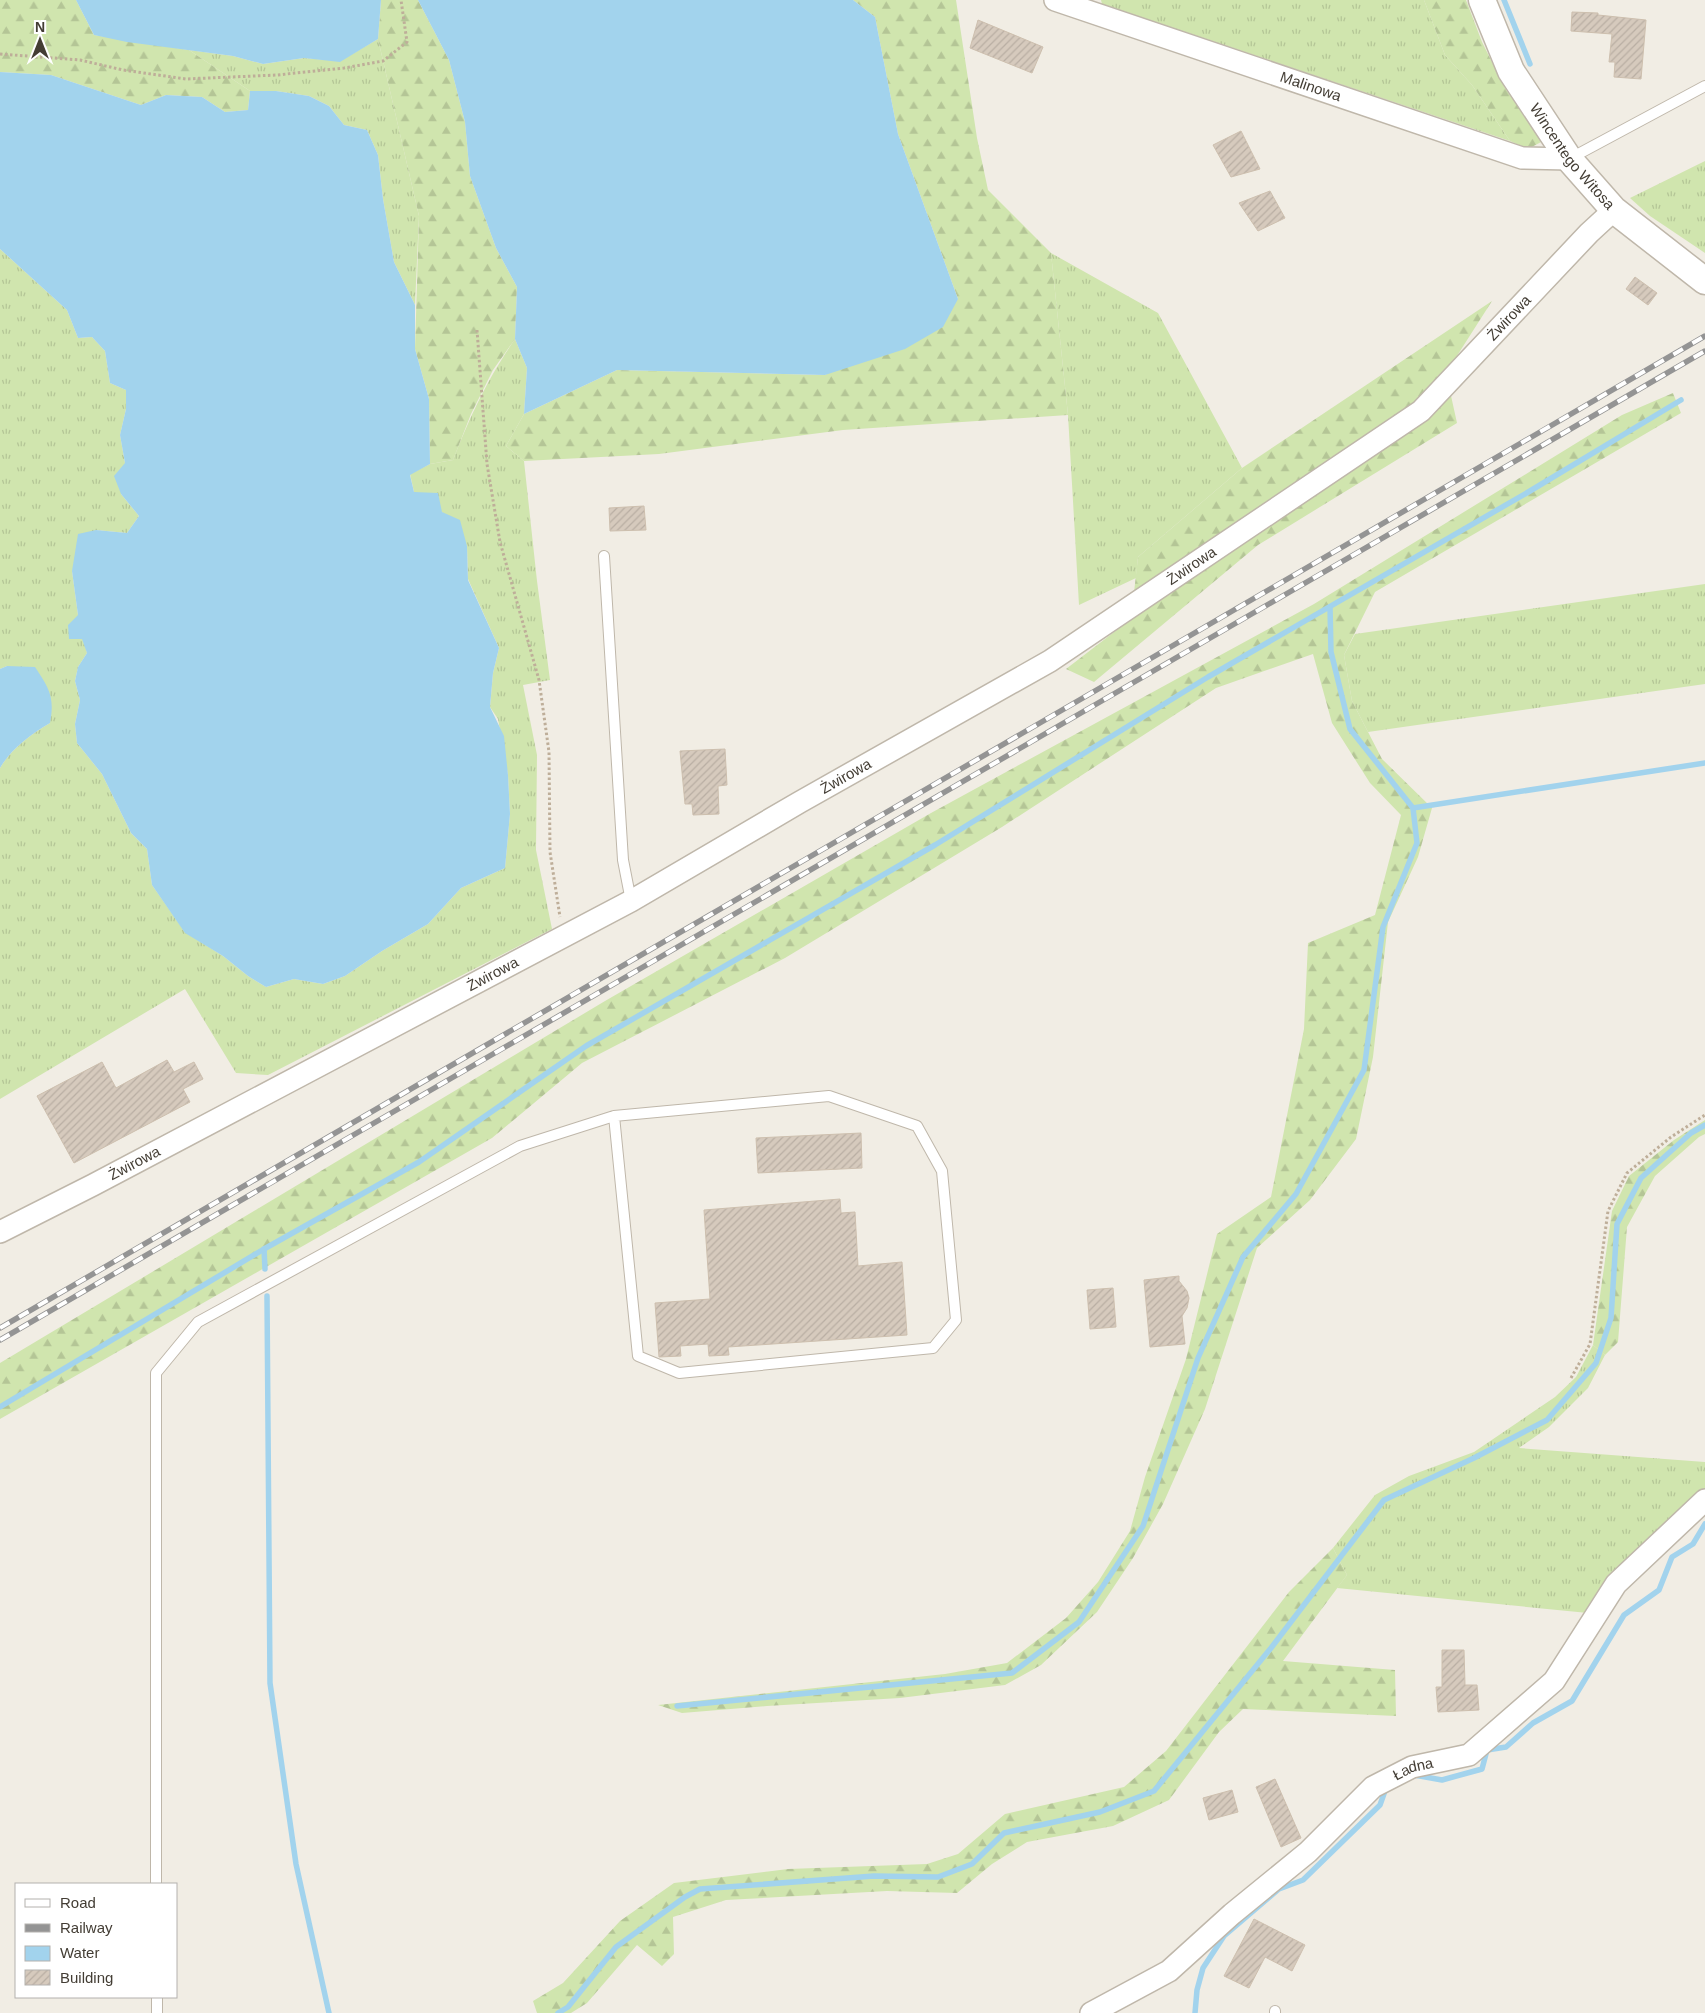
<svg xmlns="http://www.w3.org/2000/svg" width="1705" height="2013" viewBox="0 0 1705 2013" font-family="Helvetica,sans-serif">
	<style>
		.grass { fill: url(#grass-tufts) }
		.forest { fill: url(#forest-firs) }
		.water { fill: #a2d3ed }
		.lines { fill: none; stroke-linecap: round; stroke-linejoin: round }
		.stream { stroke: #a2d3ed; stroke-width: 5.5 }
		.building { fill: url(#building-hatch); stroke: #cdbfae }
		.service-casing { stroke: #bfb7aa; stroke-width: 12 }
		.minor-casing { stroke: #bfb7aa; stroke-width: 24 }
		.tertiary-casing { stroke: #bfb7aa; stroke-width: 29 }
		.path { stroke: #beae99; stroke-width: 3; stroke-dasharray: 2.5 2.5; stroke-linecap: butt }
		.service { stroke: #fff; stroke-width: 10 }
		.minor { stroke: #fff; stroke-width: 21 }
		.tertiary { stroke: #fff; stroke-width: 26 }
		.rail-casing { stroke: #949494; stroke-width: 5.5 }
		.rail { stroke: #fff; stroke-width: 4; stroke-dasharray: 11; stroke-linecap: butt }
		.labels { text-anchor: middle; stroke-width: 4; stroke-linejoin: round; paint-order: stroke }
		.street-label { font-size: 15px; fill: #433d34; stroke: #fff }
	</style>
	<defs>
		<pattern id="grass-tufts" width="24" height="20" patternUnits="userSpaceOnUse" patternTransform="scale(1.25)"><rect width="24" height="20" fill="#d0e5ae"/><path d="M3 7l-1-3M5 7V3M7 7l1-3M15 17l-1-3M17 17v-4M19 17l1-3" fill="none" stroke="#b4c596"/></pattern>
		<pattern id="forest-firs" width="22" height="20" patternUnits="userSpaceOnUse" patternTransform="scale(1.25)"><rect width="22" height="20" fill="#d0e5ae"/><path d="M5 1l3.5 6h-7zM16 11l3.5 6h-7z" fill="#b4c596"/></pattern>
		<pattern id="building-hatch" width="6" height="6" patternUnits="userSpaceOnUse" patternTransform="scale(1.25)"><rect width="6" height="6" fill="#d6cabd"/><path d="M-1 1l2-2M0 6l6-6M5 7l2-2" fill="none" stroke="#b9aea3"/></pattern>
	</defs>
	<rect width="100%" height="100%" fill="#f1ede4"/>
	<g class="grass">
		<path d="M1101,0H1424L1445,55L1472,85L1510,141L1102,4Z"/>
		<path d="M378,39L419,216L415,305L394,262L383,199L378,155L367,130L344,125L329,106L309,96L276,91H250L189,50L233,56L263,64L304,58L340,61Z"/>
		<path d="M1705,161V253L1650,216L1630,198Z"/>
		<path d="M0,249L67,310L78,338L92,337L105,351L110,383L126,390V409L120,435L125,463L121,494L139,516L127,533L96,530L72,571L78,615L87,653L78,667L75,681L80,700L75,724L77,743L102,774L131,833L147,849L152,885L185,932L223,956L248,976L266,987L294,979L323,984L345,976L382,951L428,924L461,888L505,868L510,814L508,775L498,719L490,707L493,673L499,648L468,579L467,546L442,512L414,492L410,474L430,464L453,460C471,414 487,380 515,339L527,368L524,414L506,446L524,461L537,581L550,680L523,685L537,755L536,850L552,929L268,1075L236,1073L185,989L0,1099V768C11,749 31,734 50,723L7,666L0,669Z"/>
		<path d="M1051,253L1158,313L1242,468L1138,557L1136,578L1079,605L1068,415Z"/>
		<path d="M1705,584V684L1368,732L1352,701L1344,655L1355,634Z"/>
		<path d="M1593,1345L1605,1355L1588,1388L1549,1427L1519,1448L1705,1462V1488L1588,1613L1337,1588L1347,1575L1333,1548L1375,1495L1409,1476L1474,1452L1555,1397L1576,1377Z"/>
	</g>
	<g class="forest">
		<path d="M0,0H76L94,35L189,50L250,91L248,110L225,112L202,97L166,95L141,105L51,75L0,72Z"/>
		<path d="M381,0H418L449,60L465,122L470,176L496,248L517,287L515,339L493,370L471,414L453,460L430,464L429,399L415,349L419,216L378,39Z"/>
		<path d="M853,0H956L977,138L988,190L1051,253L1068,415L843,430L659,454L524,461L506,446L524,414L617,370L825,375L958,299L898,134L875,17Z"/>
		<path d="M1424,0H1466L1482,42L1505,88L1543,141L1528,149L1510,141L1472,85L1445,55Z"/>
		<path d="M1492,301L1446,373L1457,423L1258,545L1094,682L1066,669L1131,619L1138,557L1242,468Z"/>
		<path d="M1673,393L1681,413L1375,592L1344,655L1352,701L1382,759L1432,808L1418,857L1388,922L1373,1057L1356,1139L1310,1200L1257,1248L1205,1409L1163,1504L1133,1558L1097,1612L1041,1665L1005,1685L900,1698L767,1706L682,1713L658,1705L945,1674L1007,1663L1066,1618L1098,1582L1130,1531L1145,1477L1186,1359L1217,1234L1271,1197L1304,1029L1308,943L1375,915L1401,815L1370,783L1332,723L1313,654L1216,688L1002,827L785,958L582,1063L492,1138L0,1419V1363L605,1001L931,813L1314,604L1622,415Z"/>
		<path d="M1705,1120V1134L1699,1137L1655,1176L1627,1227L1618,1342L1605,1355L1593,1345L1612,1211L1629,1176L1674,1140Z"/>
		<path d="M1333,1548L1347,1575L1283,1661L1395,1670L1396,1716L1243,1709L1219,1732L1169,1800L1113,1826L1027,1842L992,1864L957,1893L887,1891L726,1900L673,1917L674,1954L662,1966L637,1945L587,2003L571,2013H537L533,2001L563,1983L620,1921L674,1883L788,1869L927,1864L958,1854L1005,1814L1124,1787L1166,1751L1289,1592Z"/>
	</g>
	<g class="water">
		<path d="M76,0H381L378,39L340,62L304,58L263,64L233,56L127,42L94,35Z"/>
		<path d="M418,0H853L875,17L898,134L958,299L943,327L905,349L825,375L617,370L524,414L527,368L515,339L517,287L496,248L470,176L465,122L449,60Z"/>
		<path d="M0,72L51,75L141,105L166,95L202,97L225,112L248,110L250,91H276L309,96L329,106L344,125L367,130L378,155L383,199L394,262L415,305V349L429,399L430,464L410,475L414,492L438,493L442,512L460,520L467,546L468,580L499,648L493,673L490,707L504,736L508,775L510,814L505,868L461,888L428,924L382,951L345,976L323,984L294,979L266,987L248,976L223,956L185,933L152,885L147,849L131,833L102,774L77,743L75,724L80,700L75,681L78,667L87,653L82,639H69L68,625L78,615L72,571L78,534L96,530L127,533L139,516L121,494L114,476L125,463L120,435L126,409V390L110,383L105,351L92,337L78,338L67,310L0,249Z"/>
		<path d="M7,666L35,667C49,688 55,697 50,723C31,734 11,749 0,768V669Z"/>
	</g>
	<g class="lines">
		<g class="stream">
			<path d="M1504,0L1530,64"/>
			<path d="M1413,808L1705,763"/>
			<path d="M264,1249L265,1269"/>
			<path d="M267,1296L270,1683L296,1864L329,2013"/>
			<path d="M0,1407L264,1249L419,1162L586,1046L935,845L1208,677L1530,491L1681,400"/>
			<path d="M677,1706L1012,1673L1079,1622L1143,1526L1198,1358L1243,1257L1296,1194L1364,1070L1383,927L1417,843L1413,808L1350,729L1331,652L1330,607"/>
			<path d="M1414,1775L1442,1780L1482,1769L1487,1750L1506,1747L1533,1723L1572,1701L1624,1615L1659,1590L1672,1557L1693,1544L1705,1524"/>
			<path d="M558,2013L568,2007L616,1947L685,1897L700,1889L874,1876L938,1877L972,1864L1004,1833L1100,1812L1154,1791L1271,1648L1384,1500L1474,1458L1547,1420L1596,1363L1611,1318L1617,1224L1641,1178L1691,1133L1705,1125"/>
			<path d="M1195,2013L1197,1990L1203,1968L1224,1936L1279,1889L1303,1880L1380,1805L1386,1788"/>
		</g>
	</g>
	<g class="building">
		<path d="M1572,12L1598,13V15L1646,20L1641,79L1614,77L1615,62H1609L1612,34L1571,31Z"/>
		<path d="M978,20L1043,47L1032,73L970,48Z"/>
		<path d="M1241,131L1260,169L1231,177L1213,145Z"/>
		<path d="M1270,191L1285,218L1258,231L1239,203Z"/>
		<path d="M1635,277L1657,293L1648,305L1626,289Z"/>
		<path d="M644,506L646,530L610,531L609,508Z"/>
		<path d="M725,749L727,785L718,786L719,814L693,815L692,804H685L680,751Z"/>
		<path d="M167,1060L174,1072L194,1062L203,1079L183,1089L190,1102L74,1163L37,1096L102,1062L116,1088Z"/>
		<path d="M861,1133L862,1168L758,1173L756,1138Z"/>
		<path d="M840,1199L841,1213L855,1212L858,1266L902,1262L907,1335L728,1347L729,1355L709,1356L708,1344L680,1346L681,1356L659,1357L655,1303L710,1299L704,1210Z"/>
		<path d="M1179,1276V1281L1187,1291L1189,1298L1187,1308L1182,1316L1185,1344L1150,1347L1144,1280Z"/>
		<path d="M1113,1288L1116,1327L1090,1329L1087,1290Z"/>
		<path d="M1442,1650H1464L1465,1685H1477L1479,1710L1438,1712L1436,1687H1442Z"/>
		<path d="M1275,1779L1301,1838L1281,1847L1256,1787Z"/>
		<path d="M1232,1790L1238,1812L1209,1820L1203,1798Z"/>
		<path d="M1254,1919L1305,1945L1292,1971L1265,1957L1249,1988L1224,1976Z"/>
	</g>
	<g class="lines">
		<defs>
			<g id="service">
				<path d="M1569,159L1705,86"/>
				<path d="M604,556L623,860L631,901"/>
				<path d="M156,1884V1373L198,1322L520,1146L614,1116L829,1096L917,1126L942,1171L956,1320L933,1348L679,1373L638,1356L614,1116"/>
				<path d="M157,1997V2013"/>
				<path d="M1275,2011V2013"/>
			</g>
			<g id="minor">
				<path id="s1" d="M1055,0L1522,158L1569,159"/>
				<path id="s2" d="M0,1232L93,1185L631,901L800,802L1050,661L1421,411L1589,233L1614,210"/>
				<path id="s3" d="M1091,2013L1169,1971L1232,1914L1308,1852L1373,1787L1412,1767L1469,1755L1554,1681L1616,1584L1705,1500"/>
			</g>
			<g id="tertiary">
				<path id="s4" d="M1482,0L1511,71L1569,159L1614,210L1705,281"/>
			</g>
		</defs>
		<use href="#service" class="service-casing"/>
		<use href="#minor" class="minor-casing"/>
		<use href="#tertiary" class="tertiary-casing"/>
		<g class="path">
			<path d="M0,54L80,60L123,70L186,79L277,75L344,68L383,61L407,42L401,0"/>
			<path d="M477,330L487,464L500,542L539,680L549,752L550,852L560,917"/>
			<path d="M1571,1378L1590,1344L1608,1211L1627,1173L1671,1137L1705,1115"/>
		</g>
		<use href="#service" class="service"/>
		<use href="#minor" class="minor"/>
		<use href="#tertiary" class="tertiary"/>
		<defs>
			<g id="rail">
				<path d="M0,1328L1705,336"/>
				<path d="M0,1340L1705,351"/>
			</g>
		</defs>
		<use href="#rail" class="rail-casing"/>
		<use href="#rail" class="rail"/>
	</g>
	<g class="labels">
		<g class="street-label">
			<text dy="5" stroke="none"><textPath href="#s1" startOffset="270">Malinowa</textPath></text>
			<text dy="5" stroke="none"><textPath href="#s4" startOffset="182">Wincentego Witosa</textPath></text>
			<text dy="5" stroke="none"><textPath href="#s2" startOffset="1771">Żwirowa</textPath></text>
			<text dy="5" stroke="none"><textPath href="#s2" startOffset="1366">Żwirowa</textPath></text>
			<text dy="5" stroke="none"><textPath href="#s2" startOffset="961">Żwirowa</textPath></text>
			<text dy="5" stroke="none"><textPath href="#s2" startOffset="556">Żwirowa</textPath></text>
			<text dy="5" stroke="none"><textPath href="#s2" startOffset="151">Żwirowa</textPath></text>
			<text dy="5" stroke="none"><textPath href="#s3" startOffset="408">Ładna</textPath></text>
		</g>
	</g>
	<rect x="15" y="1883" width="162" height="115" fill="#ffffff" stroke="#b4b1ae"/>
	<rect x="25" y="1899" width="25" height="8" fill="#ffffff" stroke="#b4b1ae"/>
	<text x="60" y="1908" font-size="15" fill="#433d34">Road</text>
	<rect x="25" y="1924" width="25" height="8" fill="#949494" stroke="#b4b1ae"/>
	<text x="60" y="1933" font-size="15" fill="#433d34">Railway</text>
	<rect x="25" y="1946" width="25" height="15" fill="#a2d3ed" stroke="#b4b1ae"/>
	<text x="60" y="1958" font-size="15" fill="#433d34">Water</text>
	<rect x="25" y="1970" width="25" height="15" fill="url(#building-hatch)" stroke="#b4b1ae"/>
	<text x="60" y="1983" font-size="15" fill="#433d34">Building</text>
	<g transform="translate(40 40)" stroke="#ffffff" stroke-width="4" paint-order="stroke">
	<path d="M0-4L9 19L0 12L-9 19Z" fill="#433d34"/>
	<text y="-8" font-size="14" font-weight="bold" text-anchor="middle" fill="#433d34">N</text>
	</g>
</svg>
